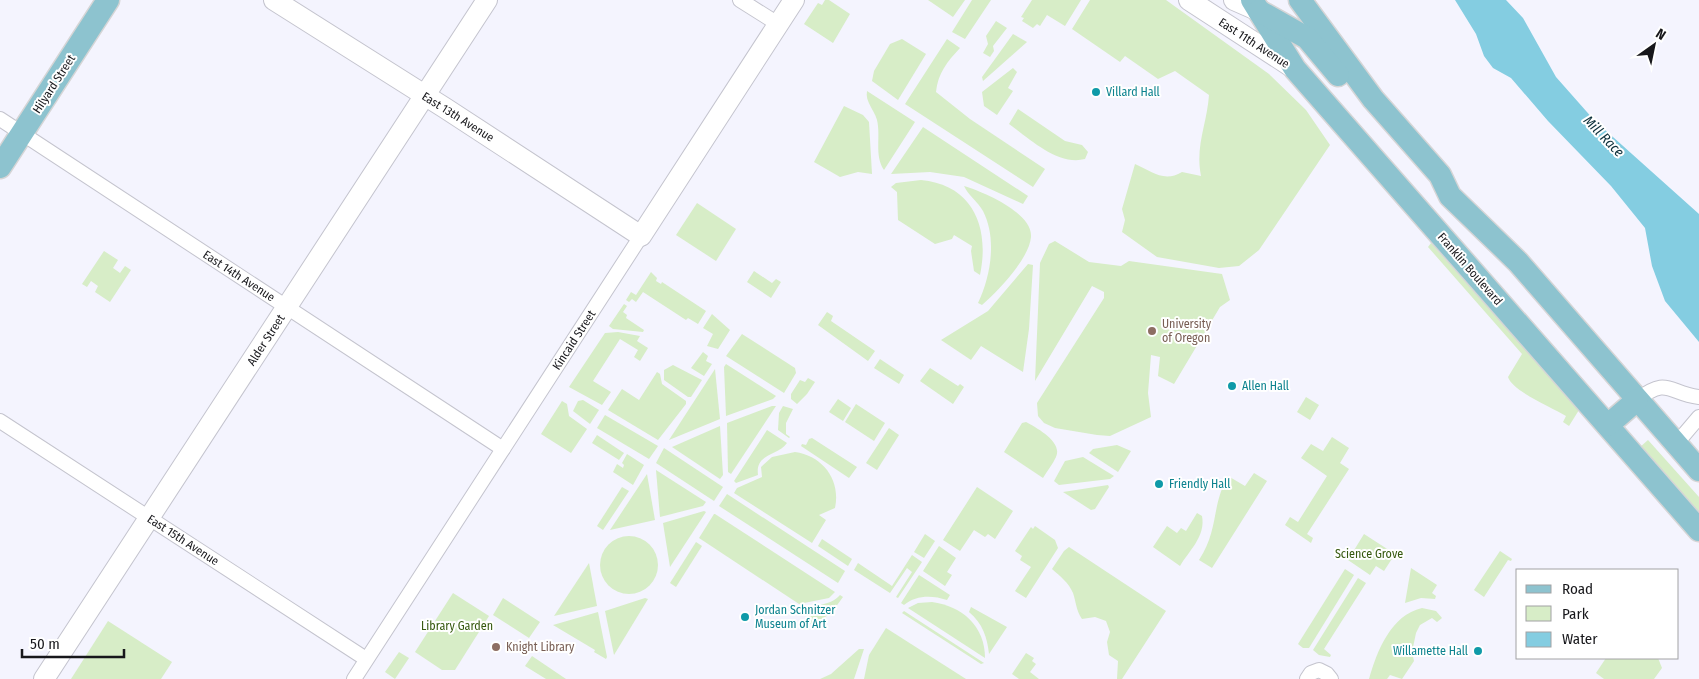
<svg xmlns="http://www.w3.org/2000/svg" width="1699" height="679" viewBox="0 0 1699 679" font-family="'Fira Sans Condensed',sans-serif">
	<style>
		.green { fill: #d7edc7 }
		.water { fill: #84cde1 }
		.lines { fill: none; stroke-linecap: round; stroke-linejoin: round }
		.street-casing { stroke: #c4c4ce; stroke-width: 16 }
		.secondary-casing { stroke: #c4c4ce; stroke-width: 22 }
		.primary-casing { stroke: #d5d5d6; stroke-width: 25 }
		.street { stroke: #fff; stroke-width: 14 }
		.secondary { stroke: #fff; stroke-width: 20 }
		.primary { stroke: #8dc3cf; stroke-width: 22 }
		.culture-dot { fill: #0f9aa8; stroke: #fff; stroke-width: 2 }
		.education-dot { fill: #8d6e63; stroke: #fff; stroke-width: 2 }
		.labels { text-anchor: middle; stroke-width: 4; stroke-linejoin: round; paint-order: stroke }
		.street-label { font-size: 12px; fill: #17171b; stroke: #fff }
		.culture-label { font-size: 12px; fill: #0d838f; stroke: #fff; text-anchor: start }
		.education-label { font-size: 12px; fill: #785e54; stroke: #fff; text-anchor: start }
		.park-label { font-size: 12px; fill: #36590f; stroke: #fff }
		.water-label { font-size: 14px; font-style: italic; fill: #0e313b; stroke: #fff }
	</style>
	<rect width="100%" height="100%" fill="#f4f4fe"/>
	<g class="green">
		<path d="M825,0H829L850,14L833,43L804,24L818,3L822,5Z"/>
		<path d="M928,0H965L953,17Z"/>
		<path d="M972,0H991L965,39L952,32Z"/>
		<path d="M1032,0H1081L1065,26L1047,15L1040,26L1037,24L1033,28L1022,21L1024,18L1021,17Z"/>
		<path d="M1090,0H1166L1269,74L1306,110L1330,145L1259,250L1239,266L1219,268L1157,257L1122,232L1125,220L1122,209L1135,164C1151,171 1164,183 1182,172L1201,176C1195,146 1207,124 1209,95L1175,71L1158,79L1125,56L1120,62L1072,29Z"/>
		<path d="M996,21L1007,28L993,46L994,51L990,57L983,53L988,44L986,36Z"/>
		<path d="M1013,34L1027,42L983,81L982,77Z"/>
		<path d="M902,39L926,54L898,100L872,81L874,71L890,44Z"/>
		<path d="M947,39L960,48C947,62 938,73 936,92L970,119L1045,169L1033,187L905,104Z"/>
		<path d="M1013,68L1017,72L1008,88L1013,91L997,115L984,106L982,92Z"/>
		<path d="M867,91L915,122L884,170C874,155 881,137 877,120C874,109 865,102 867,91Z"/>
		<path d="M844,106L863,115L869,122L872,174L858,172L840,177L814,162Z"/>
		<path d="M1018,109L1065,141L1082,145L1088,152L1085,159C1058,166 1030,139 1009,124Z"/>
		<path d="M923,127L1028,196L1023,204L964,177L930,172L891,174Z"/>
		<path d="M921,180C973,185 990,227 980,275L974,271L971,251L972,246L954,235L952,239L935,244L898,220L897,192L891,187L896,183Z"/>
		<path d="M964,186C984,192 1033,213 1031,237C1029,259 998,291 982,305L978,303C991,276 997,238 983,211C978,202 968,195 964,186Z"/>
		<path d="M697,203L736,229L716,261L676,235Z"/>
		<path d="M1055,241L1089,262L1121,266L1129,261L1222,274L1230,300L1220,307L1174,384L1158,376L1160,357L1151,355L1148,393L1151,417L1110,436L1097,435L1055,428L1044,423L1038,416L1037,403L1104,298V292L1092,286L1035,381L1040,263L1049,244Z"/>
		<path d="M1431,243L1579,410L1569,426L1563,422L1566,416C1553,408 1512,391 1508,377L1522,354L1428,247Z"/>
		<path d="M104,251L118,260L113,268L120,273L125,266L131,270L110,302L95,292L98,286L91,281L87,287L82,284Z"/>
		<path d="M1028,264L1033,265L1029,329L1023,372L981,346L971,360L941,340L988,311Z"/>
		<path d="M754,271L772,283L776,279L781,282L771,298L747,282Z"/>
		<path d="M651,272L657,278L656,281L661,284L662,282L706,311L698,324L688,318L686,320L643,292L636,302L632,299L629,302L626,300L631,292L636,295Z"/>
		<path d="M624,304L627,306L623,312L627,315L626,318L644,330L643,332L613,329L609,326Z"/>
		<path d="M827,312L833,316L831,321L875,351L868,361L818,325Z"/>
		<path d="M712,314L730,330L718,349L707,346L713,334L703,328Z"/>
		<path d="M618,332L640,336L637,341L648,348L640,361L634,357L638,350L620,339L593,381L611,392L602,405L569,387L605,333Z"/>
		<path d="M742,334L795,368L796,373L784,393L726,356Z"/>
		<path d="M703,352L708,356L706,361L712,364L704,376L691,368Z"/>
		<path d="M880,359L904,375L899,384L874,368Z"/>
		<path d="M726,364L776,396L773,399L726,416L724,367Z"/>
		<path d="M673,365L702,380L691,397H688L664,380V370Z"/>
		<path d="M930,368L958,386L960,384L964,387L953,404L920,381Z"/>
		<path d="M715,369L720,419L669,440Z"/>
		<path d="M657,372L660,374L662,384L686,401V404L658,440L608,410L622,389L639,400Z"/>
		<path d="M808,378L815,382L807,394L797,404L791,399V394L800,380L805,382Z"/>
		<path d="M1306,397L1319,405L1310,420L1297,412Z"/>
		<path d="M838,399L851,408L843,421L829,412Z"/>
		<path d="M583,400L599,410L590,424L573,411L578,401Z"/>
		<path d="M562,401L567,404L569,416L587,429L571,453L541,434Z"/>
		<path d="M856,404L885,423L874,441L845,422Z"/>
		<path d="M772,406H776L731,474L728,472L727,423Z"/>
		<path d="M783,406L793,409L786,423V434L790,437L789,438L778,430L779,413Z"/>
		<path d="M605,415L658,446L649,459L597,428Z"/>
		<path d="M1026,422C1037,428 1063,442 1056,457C1053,464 1047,471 1043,478L1004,452L1022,423Z"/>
		<path d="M720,426L723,475L720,479L672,447Z"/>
		<path d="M889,428L899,435L877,470L866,463Z"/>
		<path d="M767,430L787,443C778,456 755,453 758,475L736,483L734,481Z"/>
		<path d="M597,435L624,453L619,460L592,443Z"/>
		<path d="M1332,437L1349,448L1340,463L1349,469L1307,534L1313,538L1311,543L1285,525L1290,517L1298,522L1327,476L1301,458L1311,444L1323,451Z"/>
		<path d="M812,438L857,467L849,478L801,446L802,444L806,445L809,439Z"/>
		<path d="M1648,440L1699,497V516L1639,448Z"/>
		<path d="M1117,445L1131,451L1118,472L1089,453L1093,449Z"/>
		<path d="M664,448L723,487L714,501L656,463Z"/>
		<path d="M795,452C823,456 841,480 835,508L819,515L826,520L812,543L734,493L737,488L762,477L761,467L772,457Z"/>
		<path d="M627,454L644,465L633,485L613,472L617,464L623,468L624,465L622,463Z"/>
		<path d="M1083,457L1114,476L1110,479L1059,485L1054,481L1065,461Z"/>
		<path d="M656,470L706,502L703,506L660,517Z"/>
		<path d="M1254,473L1267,481L1212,568L1199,560C1219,530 1211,506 1228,476L1245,486Z"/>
		<path d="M647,474L655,520L610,530Z"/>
		<path d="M1108,485L1109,487L1095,509L1091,510L1063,492Z"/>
		<path d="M622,487L629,491L603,530L597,526Z"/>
		<path d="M977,487L1013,511L995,539L988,534L985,537L974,530L960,551L943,540Z"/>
		<path d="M727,494L845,571L838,583L719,506Z"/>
		<path d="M704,511L706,512L670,567L663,523Z"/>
		<path d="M1197,513L1202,516C1206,536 1189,551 1180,566L1153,547L1167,526L1177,533L1181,528L1186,531Z"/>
		<path d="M714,514H715L835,592L829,598L799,604L699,538Z"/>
		<path d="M1035,526L1055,540L1058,548L1026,598L1015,591L1031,567L1020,560L1022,556L1015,551L1031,527L1033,529Z"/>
		<path d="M925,534L935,541L924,558L914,552Z"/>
		<path d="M1364,534L1395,554L1384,571L1376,566L1370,575L1348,560Z"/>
		<circle cx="629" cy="565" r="29"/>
		<path d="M822,539L852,559L848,566L818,546Z"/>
		<path d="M696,542L702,546L676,587L670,583Z"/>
		<path d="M939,546L956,558L947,572L952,575L945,586L923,571Z"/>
		<path d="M1069,547L1166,611L1122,679H1117L1118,661L1109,655L1107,642L1110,632L1106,621L1095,617L1082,619C1076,610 1076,602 1073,593C1069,583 1060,576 1052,569L1064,551Z"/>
		<path d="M1500,551L1512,559L1511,561L1508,560L1484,597L1474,590Z"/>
		<path d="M912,555L922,562L898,598L896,597L912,572L907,568L890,593L854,570L858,563L892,586Z"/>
		<path d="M589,563L597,606L554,616Z"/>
		<path d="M1411,568L1437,585L1432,593L1436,596L1435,599L1421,598L1405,603Z"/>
		<path d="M1345,569L1354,575L1309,648H1303L1298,644Z"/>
		<path d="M919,575L950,595L947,600C932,595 916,595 904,605L901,603Z"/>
		<path d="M1358,578L1366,583L1324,649L1331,655L1330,657L1319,655L1313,650Z"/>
		<path d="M453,593L489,616L455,670H442L415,652Z"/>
		<path d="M840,595L843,597C833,611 827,619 810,624L812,619L801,612C813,603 830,607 840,595Z"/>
		<path d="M503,598L540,622L529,638L493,615Z"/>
		<path d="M645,598L648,599L614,655L605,611Z"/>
		<path d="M932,602C962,606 985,626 985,658L908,608L918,603Z"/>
		<path d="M971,607L1007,627L989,654C987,637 983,624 969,612Z"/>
		<path d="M1422,608L1436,611L1442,618L1437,622L1432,618L1420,625L1416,633L1412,652L1414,661L1402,679L1390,675L1387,679H1369C1377,651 1391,615 1422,608Z"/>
		<path d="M904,611L984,663L981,664L902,613Z"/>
		<path d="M598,612L607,657L606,659L594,652L595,650L553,625Z"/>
		<path d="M108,621L172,662L161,679H71Z"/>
		<path d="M886,628L966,679H864L869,655Z"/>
		<path d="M859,649H864L854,679H820L831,674Z"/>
		<path d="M399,652L409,658L395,679L385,672Z"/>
		<path d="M1026,653L1034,658L1032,661L1036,664L1030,672L1039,679H1019L1012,674Z"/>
		<path d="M532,656L566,679H546L525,666Z"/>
		<path d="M1606,658H1658L1662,668L1654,679H1604L1596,673Z"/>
	</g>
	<path class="water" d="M1455,0H1506L1523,18L1556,77L1594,120L1699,214V342L1665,301L1652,266L1645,228L1611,186L1548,121L1511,78L1493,68L1484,56L1476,34Z"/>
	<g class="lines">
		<defs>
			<g id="street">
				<path d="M740,0L778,24"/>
				<path d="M0,119L503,449"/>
				<path d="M1637,400C1668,376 1668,393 1699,397"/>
				<path d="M0,421L366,659"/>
				<path d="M1676,444L1699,417"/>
				<path d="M354,679L641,236"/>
				<path d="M1307,679L1311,673L1319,670L1327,674L1331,679"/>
			</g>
			<g id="secondary">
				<path d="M274,0L445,108L641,236L794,0"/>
				<path d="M1189,0L1295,69"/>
				<path d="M1234,0L1259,11"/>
				<path d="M44,679L487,0"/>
			</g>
			<g id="primary">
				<path d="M1252,0L1295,69L1699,530"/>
				<path d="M1300,0L1373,99L1440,175L1450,196L1518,262L1699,470"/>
				<path d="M1259,11L1307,38L1338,75"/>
				<path d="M0,167L108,0"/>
				<path d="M1608,425L1637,400"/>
			</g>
		</defs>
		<use href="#street" class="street-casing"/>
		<use href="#secondary" class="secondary-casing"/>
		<use href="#primary" class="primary-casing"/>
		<use href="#street" class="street"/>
		<use href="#secondary" class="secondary"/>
		<use href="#primary" class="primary"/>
	</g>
	<g class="culture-dot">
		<circle cx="1096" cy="92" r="5"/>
		<circle cx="1232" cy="386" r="5"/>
		<circle cx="1159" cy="484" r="5"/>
		<circle cx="745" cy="617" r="5"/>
		<circle cx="1478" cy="651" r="5"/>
	</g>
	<g class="education-dot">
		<circle cx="1152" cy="331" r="5"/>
		<circle cx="496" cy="647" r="5"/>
	</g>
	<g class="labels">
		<g class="street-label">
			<text transform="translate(1254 43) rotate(33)" y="4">East 11th Avenue</text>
			<text transform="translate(54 84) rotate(-57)" y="4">Hilyard Street</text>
			<text transform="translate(458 117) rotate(32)" y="4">East 13th Avenue</text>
			<text transform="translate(1470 269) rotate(49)" y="4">Franklin Boulevard</text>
			<text transform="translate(239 276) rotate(33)" y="4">East 14th Avenue</text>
			<text transform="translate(266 340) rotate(-57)" y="4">Alder Street</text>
			<text transform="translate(574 340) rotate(-57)" y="4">Kincaid Street</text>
			<text transform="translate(183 540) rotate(33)" y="4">East 15th Avenue</text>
		</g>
		<g class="culture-label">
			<text x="1106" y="96">Villard Hall</text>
			<text x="1242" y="390">Allen Hall</text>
			<text x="1169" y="488">Friendly Hall</text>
			<text x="755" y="614">Jordan Schnitzer<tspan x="755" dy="14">Museum of Art</tspan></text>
			<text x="1468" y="655" text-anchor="end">Willamette Hall</text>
		</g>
		<g class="education-label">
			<text x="1162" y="328">University<tspan x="1162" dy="14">of Oregon</tspan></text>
			<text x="506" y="651">Knight Library</text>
		</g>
		<g class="park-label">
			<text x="1369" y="558">Science Grove</text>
			<text x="457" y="630">Library Garden</text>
		</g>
		<g class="water-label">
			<text transform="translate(1604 136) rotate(46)" y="5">Mill Race</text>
		</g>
	</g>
	<rect x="1516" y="569" width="162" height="90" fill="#ffffff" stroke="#a2a2a4"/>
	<rect x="1526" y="585" width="25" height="8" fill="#8dc3cf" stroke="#a2a2a4"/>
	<text x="1562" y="594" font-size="15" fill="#17171b">Road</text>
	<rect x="1526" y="606" width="25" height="15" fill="#d7edc7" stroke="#a2a2a4"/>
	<text x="1562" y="619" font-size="15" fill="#17171b">Park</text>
	<rect x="1526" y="632" width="25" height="15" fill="#84cde1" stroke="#a2a2a4"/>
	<text x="1562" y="644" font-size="15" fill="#17171b">Water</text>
	<g transform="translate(1654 45) rotate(33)" stroke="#ffffff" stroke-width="4" paint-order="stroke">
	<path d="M0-4L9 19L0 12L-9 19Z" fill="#17171b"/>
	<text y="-8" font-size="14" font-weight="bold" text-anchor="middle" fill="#17171b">N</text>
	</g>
	<path d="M22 649v8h102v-8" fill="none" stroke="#17171b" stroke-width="2.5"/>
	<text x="30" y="649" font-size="15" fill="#17171b" stroke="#ffffff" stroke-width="4" paint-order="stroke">50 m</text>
</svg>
